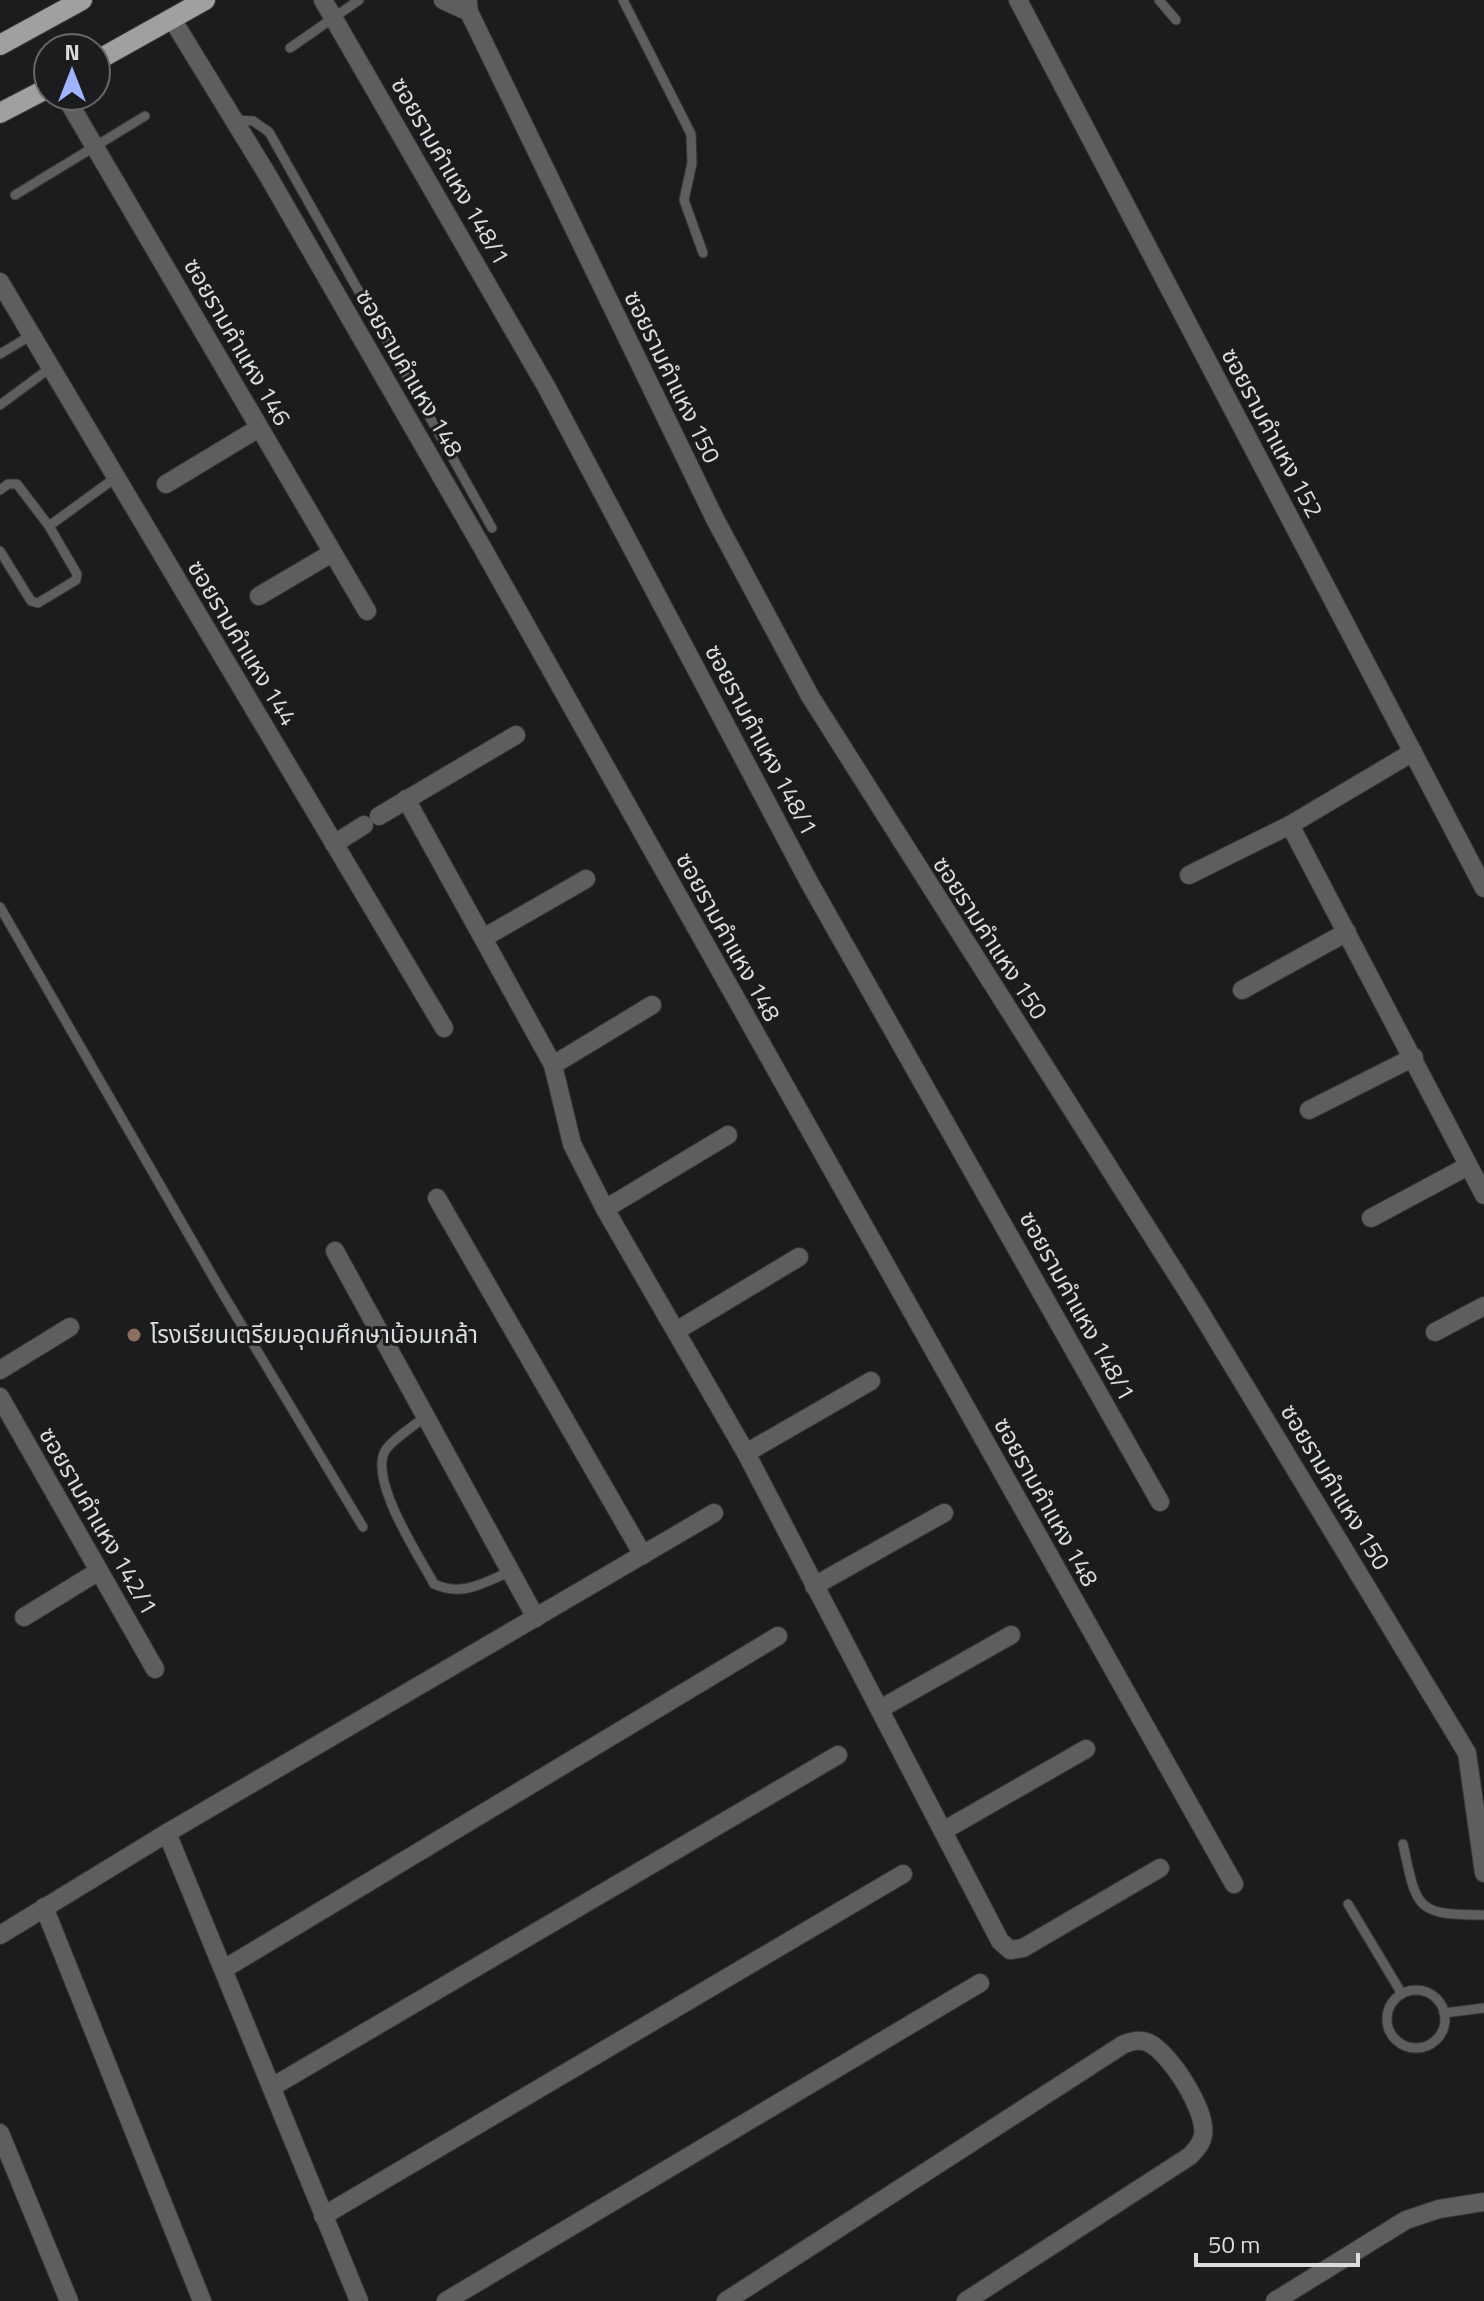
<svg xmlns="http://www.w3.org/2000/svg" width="1484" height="2301" viewBox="0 0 1484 2301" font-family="'Titillium Web','Noto Sans Thai',sans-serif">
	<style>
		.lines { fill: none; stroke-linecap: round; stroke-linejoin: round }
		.service-casing { stroke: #353739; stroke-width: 11 }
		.minor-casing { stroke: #353739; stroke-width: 20 }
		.primary-casing { stroke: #353739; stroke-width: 22 }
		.service { stroke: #5f5d5d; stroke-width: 9 }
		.minor { stroke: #5f5d5d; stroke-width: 18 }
		.primary { stroke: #a29f9f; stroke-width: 20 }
		.education-dot { fill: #8d6e63; stroke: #1a1c1e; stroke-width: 3 }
		.labels { text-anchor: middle; stroke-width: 6; stroke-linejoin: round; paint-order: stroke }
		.street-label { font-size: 24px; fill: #dadcdd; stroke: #1a1c1e }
		.poi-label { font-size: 24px; fill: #dadcdd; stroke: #1a1c1e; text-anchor: start }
	</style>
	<rect width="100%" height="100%" fill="#1a1c1e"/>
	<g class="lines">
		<defs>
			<g id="service">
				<path d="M623,0L691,134L692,163L684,200L703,253"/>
				<path d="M1159,0L1176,20"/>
				<path d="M290,48L359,0"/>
				<path d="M235,120L253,121L269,132L492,528"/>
				<path d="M15,195L145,116"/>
				<path d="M0,354L30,336"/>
				<path d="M0,405L50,368"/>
				<path d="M0,490L8,484H17L49,526L77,574L76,580L38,603L31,601L0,551"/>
				<path d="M49,526L115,478"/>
				<path d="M0,907L220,1289L363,1527"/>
				<path d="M426,1416C414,1426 397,1436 387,1448C365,1475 419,1556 434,1584C462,1597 484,1583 511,1571"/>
				<path d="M1403,1844C1417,1909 1415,1915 1484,1915"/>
				<path d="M1348,1904L1402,1994"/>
				<circle cx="1416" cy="2019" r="29"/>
				<path d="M1444,2013L1484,2008"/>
			</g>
			<g id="minor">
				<path d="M323,0L547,388L809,882L1160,1502"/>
				<path d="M443,0L469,12L468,3"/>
				<path d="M1018,0L1484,888"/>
				<path d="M469,12L715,519L810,696L1196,1305L1467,1753L1484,1873"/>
				<path d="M172,19L267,174L482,547L1234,1884"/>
				<path d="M65,96L367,611"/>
				<path d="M0,282L444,1028"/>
				<path d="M166,484L259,428"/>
				<path d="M259,596L332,553"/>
				<path d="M406,799L553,1065L572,1144L605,1209L746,1453L1000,1941L1010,1950L1023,1948L1160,1868"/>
				<path d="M379,816L516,735"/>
				<path d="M1290,825L1484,1195"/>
				<path d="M334,844L364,825"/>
				<path d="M1189,875L1290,825L1413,752"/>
				<path d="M485,937L586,879"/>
				<path d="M1242,990L1347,932"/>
				<path d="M553,1065L652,1005"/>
				<path d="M1309,1110L1414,1057"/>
				<path d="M437,1198L643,1555"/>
				<path d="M605,1209L728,1135"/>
				<path d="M1371,1218L1468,1166"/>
				<path d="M335,1251L536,1618"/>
				<path d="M676,1331L799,1257"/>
				<path d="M1435,1332L1484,1306"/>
				<path d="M0,1370L70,1327"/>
				<path d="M0,1397L155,1669"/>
				<path d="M746,1453L871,1381"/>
				<path d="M814,1586L944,1513"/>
				<path d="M24,1617L99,1571"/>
				<path d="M880,1709L1011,1635"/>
				<path d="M943,1831L1086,1749"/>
				<path d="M167,1833L359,2301"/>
				<path d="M44,1907L202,2301"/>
				<path d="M0,1935L167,1833L714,1513"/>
				<path d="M224,1969L778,1636"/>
				<path d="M272,2087L838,1755"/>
				<path d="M0,2133L69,2301"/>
				<path d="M323,2216L903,1874"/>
				<path d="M446,2301L980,1983"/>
				<path d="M726,2301L1124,2044C1133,2041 1140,2039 1149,2043C1170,2053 1207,2111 1203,2135C1202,2144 1196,2149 1190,2156L966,2301"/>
				<path d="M1275,2301L1406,2220L1439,2209L1484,2202"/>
			</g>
			<g id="primary">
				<path d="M0,45L82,0"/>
				<path d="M96,61L205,0"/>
				<path d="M0,113L48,88"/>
			</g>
		</defs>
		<use href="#service" class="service-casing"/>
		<use href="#minor" class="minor-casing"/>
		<use href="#primary" class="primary-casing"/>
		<use href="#service" class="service"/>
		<use href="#minor" class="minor"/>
		<use href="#primary" class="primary"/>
	</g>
	<circle class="education-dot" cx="134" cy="1335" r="8"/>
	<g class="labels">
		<g class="street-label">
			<text transform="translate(450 171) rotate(60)" y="8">ซอยรามคำแหง 148/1</text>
			<text transform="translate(237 342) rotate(60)" y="8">ซอยรามคำแหง 146</text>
			<text transform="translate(409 373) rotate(60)" y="8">ซอยรามคำแหง 148</text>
			<text transform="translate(672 377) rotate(64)" y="8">ซอยรามคำแหง 150</text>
			<text transform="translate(1272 433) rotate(62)" y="8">ซอยรามคำแหง 152</text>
			<text transform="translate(242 643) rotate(59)" y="8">ซอยรามคำแหง 144</text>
			<text transform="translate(761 740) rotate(62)" y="8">ซอยรามคำแหง 148/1</text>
			<text transform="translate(728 937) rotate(61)" y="8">ซอยรามคำแหง 148</text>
			<text transform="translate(990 938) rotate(57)" y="8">ซอยรามคำแหง 150</text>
			<text transform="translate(1077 1306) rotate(61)" y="8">ซอยรามคำแหง 148/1</text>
			<text transform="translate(1335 1487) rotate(59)" y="8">ซอยรามคำแหง 150</text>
			<text transform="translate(1046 1502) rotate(61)" y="8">ซอยรามคำแหง 148</text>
			<text transform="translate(98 1521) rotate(60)" y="8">ซอยรามคำแหง 142/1</text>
		</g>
		<g class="poi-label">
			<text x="150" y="1343">โรงเรียนเตรียมอุดมศึกษาน้อมเกล้า</text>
		</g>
	</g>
	<g transform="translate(72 72)"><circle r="38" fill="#1a1c1e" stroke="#67696a" stroke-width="2"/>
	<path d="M0-6L14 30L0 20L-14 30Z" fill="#a1b3fd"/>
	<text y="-12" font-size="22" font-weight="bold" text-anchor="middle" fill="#dadcdd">N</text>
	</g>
	<path d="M1196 2253v12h162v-12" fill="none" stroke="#dadcdd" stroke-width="4"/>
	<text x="1208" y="2253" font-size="24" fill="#dadcdd" stroke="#1a1c1e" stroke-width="6" paint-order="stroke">50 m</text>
</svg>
